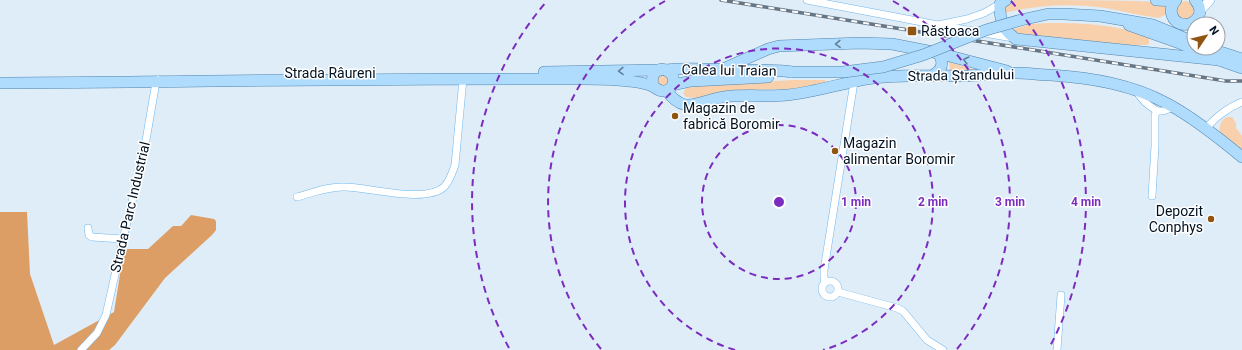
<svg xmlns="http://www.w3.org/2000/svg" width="1242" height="350" viewBox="0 0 1242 350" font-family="Roboto,sans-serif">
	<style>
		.green { fill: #f8d0ac }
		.forest { fill: #dc9e64 }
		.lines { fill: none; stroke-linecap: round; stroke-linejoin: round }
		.minor-casing { stroke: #70b7ee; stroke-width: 8 }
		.tertiary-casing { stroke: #70b7ee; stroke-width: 10 }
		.primary-casing { stroke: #4f85af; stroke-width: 12 }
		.minor { stroke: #fff; stroke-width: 7 }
		.tertiary { stroke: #fff; stroke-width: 9 }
		.primary { stroke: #afdbfd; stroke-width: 11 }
		.rail-casing { stroke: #677684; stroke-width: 3.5 }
		.rail { stroke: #fff; stroke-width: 2; stroke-dasharray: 6; stroke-linecap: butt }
		.primary-bridge-casing { stroke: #4f85af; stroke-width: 12; stroke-linecap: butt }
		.primary-bridge { stroke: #afdbfd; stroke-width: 11 }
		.oneway { stroke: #60809a }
		.ring { fill: none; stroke: #7b2cbf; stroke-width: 2; stroke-dasharray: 7 5 }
		.poi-dot { fill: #8f5511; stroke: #fff; stroke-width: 1.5 }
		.labels { text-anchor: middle; stroke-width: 3; stroke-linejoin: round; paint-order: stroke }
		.poi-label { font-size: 14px; fill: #001121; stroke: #fff; text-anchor: start }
		.street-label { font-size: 14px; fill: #001121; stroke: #fff }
		.centre { fill: #7b2cbf; stroke: #fff; stroke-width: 2 }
		.ring-label { font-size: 12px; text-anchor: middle; font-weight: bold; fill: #7b2cbf; stroke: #fff; stroke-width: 3; stroke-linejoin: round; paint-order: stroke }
	</style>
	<rect width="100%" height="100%" fill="#dfedf8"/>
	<g class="green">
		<path d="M1014,0C1055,0 1097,0 1138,1C1146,2 1156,1 1163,4C1167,7 1167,12 1165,15L1159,18C1141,16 1123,11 1105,8C1071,3 1037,5 1004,13L1005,5Z"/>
		<circle cx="1185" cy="10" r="9"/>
		<path d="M1048,23C1086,23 1113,24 1149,37V44L1146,45H1111L1024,37L1011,30L1032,24Z"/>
		<path d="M949,62L979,71L947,72L950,68Z"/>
		<path d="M662,74L669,77L668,84L663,87L657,83L658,77Z"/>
		<path d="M794,80H825L827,82L793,89L735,90L719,92L697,98L686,97L683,93L686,88L702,85Z"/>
		<path d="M1227,117H1232L1236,123V128L1242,136V152L1220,134C1219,127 1220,120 1227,117Z"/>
	</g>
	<path class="forest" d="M0,212H27L30,274L54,345L114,312L123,256L125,249H148L173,226H181L183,224L191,215L214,219L216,221V230L212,235L165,278L115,345L109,350H0Z"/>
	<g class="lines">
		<defs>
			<g id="minor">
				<path d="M807,0L938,25L967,19L984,13L1000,4"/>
				<path d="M944,26L1013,38"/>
				<path d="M1136,90C1141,100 1148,105 1157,111"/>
				<path d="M1206,129C1214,118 1229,107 1242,102"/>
				<path d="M1152,196L1155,146V115L1157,111H1163L1174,107"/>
				<path d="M297,197C312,193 329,186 345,187C368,187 425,204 444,187C450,181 452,173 455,165L463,79"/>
				<path d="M88,228L89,235L92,237L123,239"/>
				<circle cx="830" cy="289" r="8"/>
				<path d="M825,282L824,277V270L854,82"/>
				<path d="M838,292L897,308L903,311L927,340L943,350"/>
				<path d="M81,350L97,333L106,315L123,239L144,152L156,82L158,79"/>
				<path d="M1057,350L1061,295"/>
			</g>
			<path id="tertiary" d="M1200,11L1210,0"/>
			<g id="primary">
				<path d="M1006,0L1000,4C999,19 1003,30 1016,39L1219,60"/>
				<path d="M1156,0L1175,1"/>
				<path d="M1176,0C1172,4 1170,9 1172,15C1179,35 1212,20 1195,0"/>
				<path d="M1021,20L1048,14H1064L1100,16L1153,25L1194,42"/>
				<path d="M1129,25L1177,42L1219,60L1242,68"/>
				<path d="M1208,48L1242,59"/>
				<path d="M723,69L768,49L779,46L860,43L892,44L938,53L1007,71"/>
				<path d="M666,70C692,67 717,70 743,70C760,71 776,69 792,72"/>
				<path d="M544,72L660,70"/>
				<path d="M932,76C942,70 945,63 938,53"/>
				<path d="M0,83C188,82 376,78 564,79C585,79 608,78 629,81C636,82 647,83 654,87C657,89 659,91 663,91C673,91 677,79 670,73C660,63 648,75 654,87"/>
				<path d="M673,85L691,81L768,77"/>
				<path d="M667,91C671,97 677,103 686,105C697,106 713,98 724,97C745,94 767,97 788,95C814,92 840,84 866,79C898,74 933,76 966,76C983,75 1000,73 1017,73C1028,73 1040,75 1051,75C1092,78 1131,84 1168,104C1194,118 1219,138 1242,157"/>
			</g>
		</defs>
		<use href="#minor" class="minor-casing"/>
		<use href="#tertiary" class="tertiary-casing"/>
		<use href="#primary" class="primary-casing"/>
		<use href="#minor" class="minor"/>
		<use href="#tertiary" class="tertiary"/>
		<use href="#primary" class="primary"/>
		<defs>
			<path id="rail" d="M721,0L1226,81H1242"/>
		</defs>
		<use href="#rail" class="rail-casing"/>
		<use href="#rail" class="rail"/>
		<defs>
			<path id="primary-bridge" d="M792,72H843L883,67L923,55L986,30L1021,20"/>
		</defs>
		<use href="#primary-bridge" class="primary-bridge-casing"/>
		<use href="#primary-bridge" class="primary-bridge"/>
	</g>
	<defs><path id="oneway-chevron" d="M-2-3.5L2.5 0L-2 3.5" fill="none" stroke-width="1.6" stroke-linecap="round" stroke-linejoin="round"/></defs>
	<g class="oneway">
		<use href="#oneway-chevron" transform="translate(838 44) rotate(178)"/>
		<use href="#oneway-chevron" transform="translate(966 60) rotate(-166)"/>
		<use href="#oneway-chevron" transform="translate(621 71) rotate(179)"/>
	</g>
	<g class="ring">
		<circle cx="779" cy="202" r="77"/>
		<path d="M735 350A154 154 0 1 1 823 350"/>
		<path d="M601 349A231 231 0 0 1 665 1M893 1A231 231 0 0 1 957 349"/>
		<path d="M509 348A307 307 0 0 1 547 1M1011 1A307 307 0 0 1 1049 348"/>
	</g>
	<g class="poi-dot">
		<rect x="907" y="26" width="10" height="10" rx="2"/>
		<circle cx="675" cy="116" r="4"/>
		<circle cx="835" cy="151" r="4"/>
		<circle cx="1211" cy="219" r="4"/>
	</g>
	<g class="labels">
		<g class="poi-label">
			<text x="921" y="36">Răstoaca</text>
			<text x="683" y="113">Magazin de<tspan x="683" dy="16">fabrică Boromir</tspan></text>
			<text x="843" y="148">Magazin<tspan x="843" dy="16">alimentar Boromir</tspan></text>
			<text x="1203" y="216" text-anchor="end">Depozit<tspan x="1203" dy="16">Conphys</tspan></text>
		</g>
		<g class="street-label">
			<text transform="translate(729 70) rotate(1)" y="5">Calea lui Traian</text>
			<text x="330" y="78">Strada Râureni</text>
			<text transform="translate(961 75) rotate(-1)" y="5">Strada Ștrandului</text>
			<text transform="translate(130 207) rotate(-77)" y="5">Strada Parc Industrial</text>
		</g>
	</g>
	<circle cx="779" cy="202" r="6" class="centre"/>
	<g class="ring-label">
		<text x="856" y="206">1 min</text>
		<text x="933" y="206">2 min</text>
		<text x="1010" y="206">3 min</text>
		<text x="1086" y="206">4 min</text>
	</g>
	<g transform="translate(1206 36) rotate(55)"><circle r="19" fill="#ffffff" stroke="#99a0a6"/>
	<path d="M0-3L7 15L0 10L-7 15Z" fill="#8f5511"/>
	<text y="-6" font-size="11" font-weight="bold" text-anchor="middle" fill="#001121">N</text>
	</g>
</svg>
